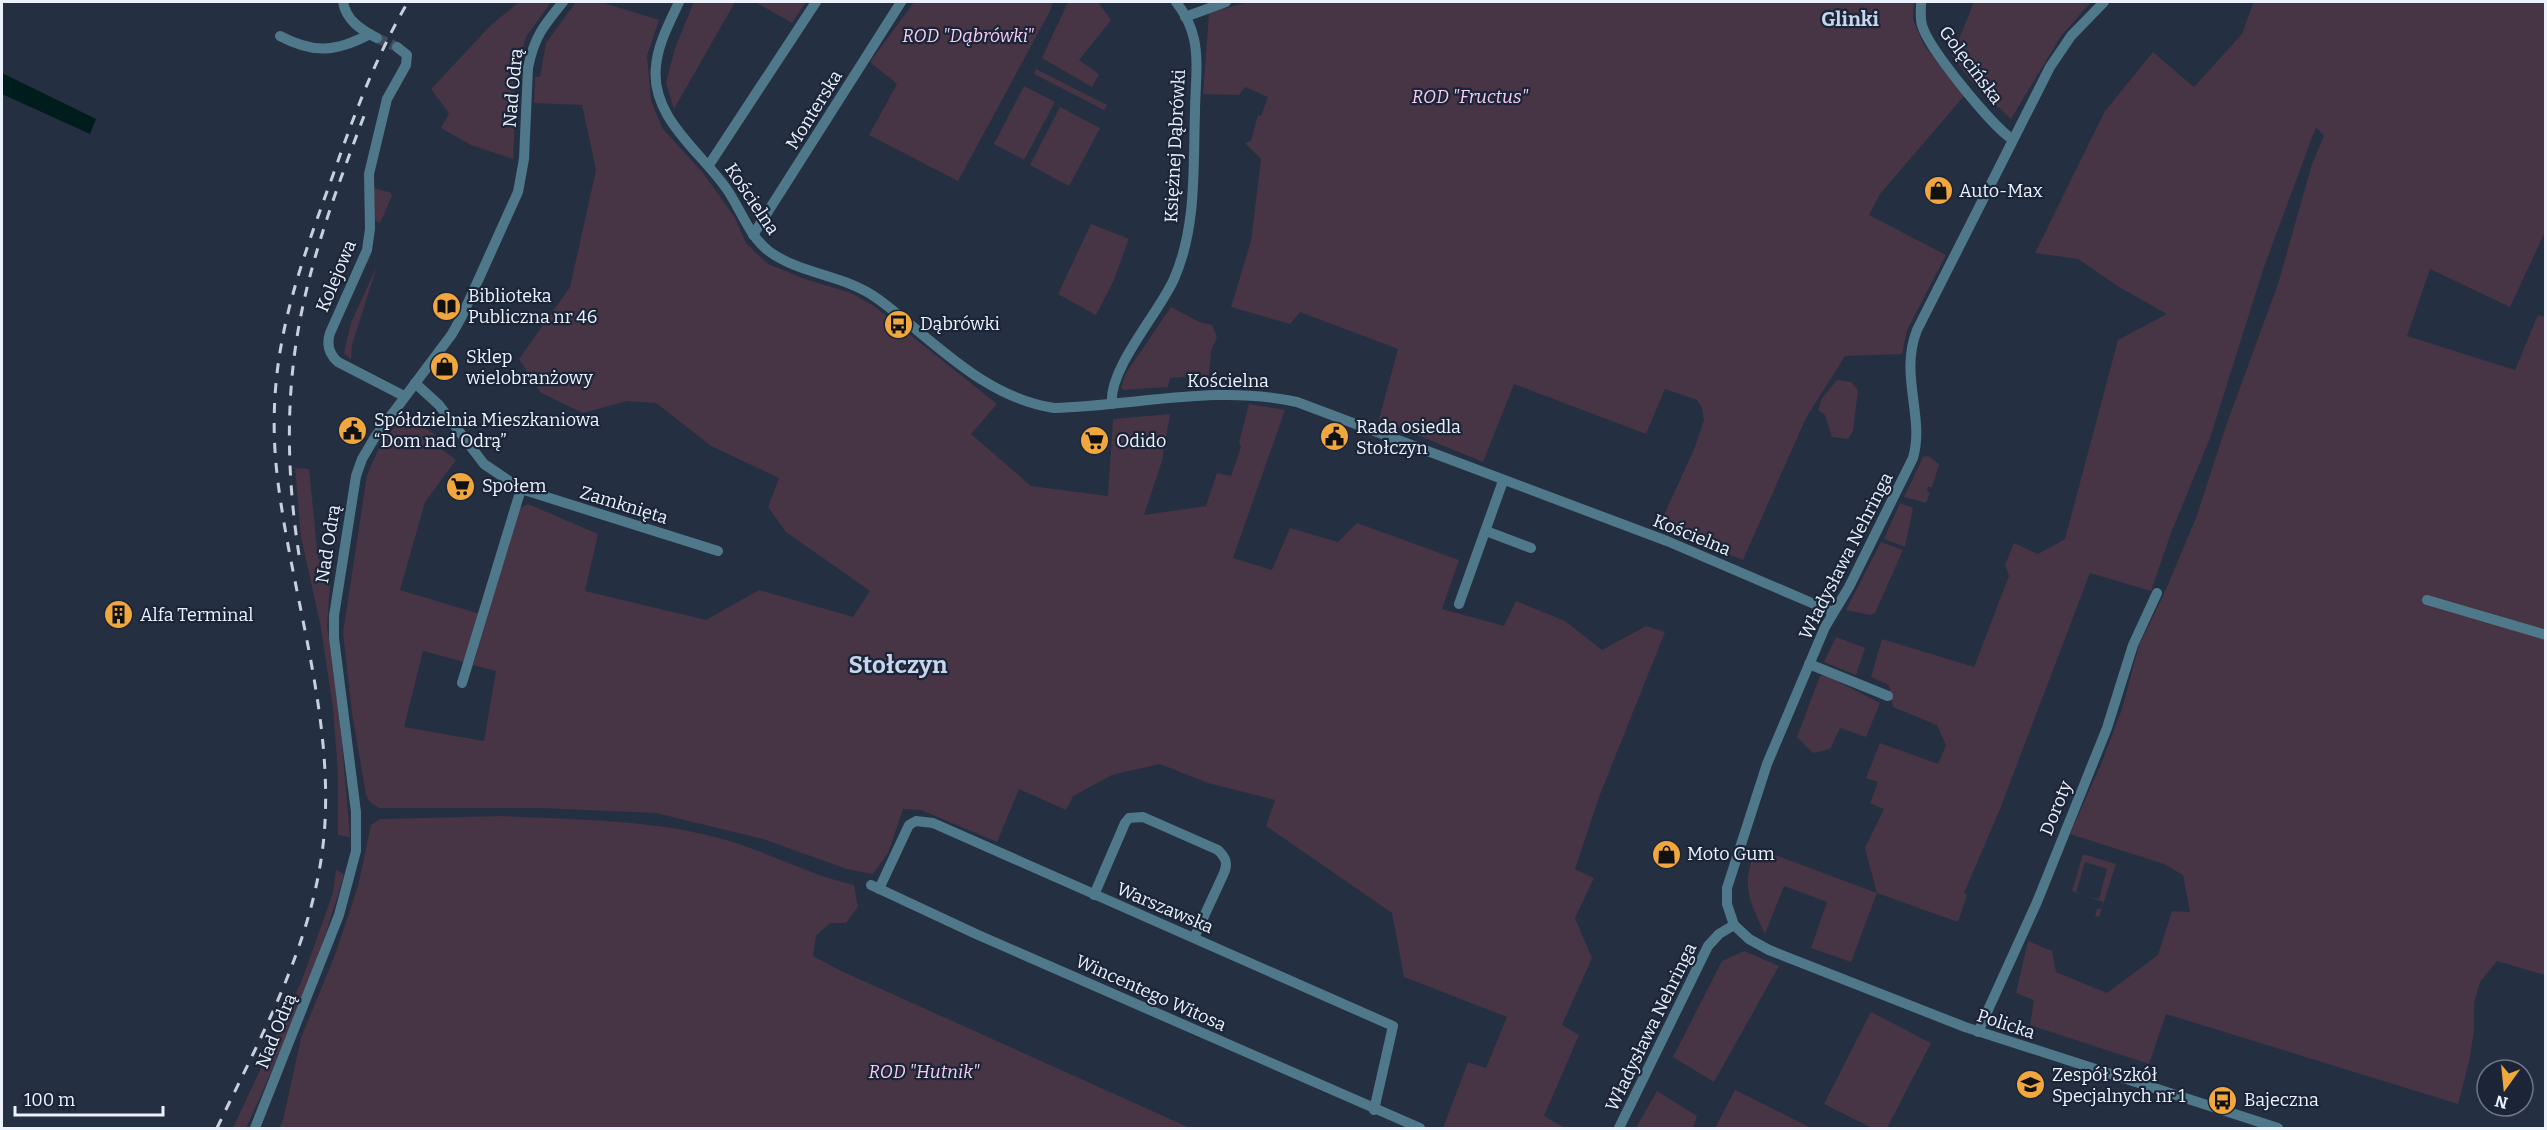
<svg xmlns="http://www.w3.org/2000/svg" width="2547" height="1130" viewBox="0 0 2547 1130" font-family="Bitter,serif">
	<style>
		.green { fill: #473444 }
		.water { fill: #001c1c }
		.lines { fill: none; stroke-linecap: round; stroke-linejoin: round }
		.minor-tunnel { stroke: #434c5e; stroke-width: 10; stroke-dasharray: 10 5; stroke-linecap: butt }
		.minor { stroke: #4f788a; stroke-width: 10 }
		.rail { stroke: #c8d0dd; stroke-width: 3; stroke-dasharray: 10 10; stroke-linecap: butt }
		.labels { text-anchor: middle; stroke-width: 4.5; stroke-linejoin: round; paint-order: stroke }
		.park-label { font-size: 18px; font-style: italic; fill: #facdf5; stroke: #1b2537 }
		.street-label { font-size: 18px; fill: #ebf2fe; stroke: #1b2537 }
		.poi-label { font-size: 18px; fill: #ebf2fe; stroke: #1b2537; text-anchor: start }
		.neighbourhood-label { font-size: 20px; font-weight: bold; fill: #c7d5ed; stroke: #1b2537 }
		.district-label { font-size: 24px; font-weight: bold; fill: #c7d5ed; stroke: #1b2537 }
	</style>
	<rect width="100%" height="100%" fill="#252f42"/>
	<g class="green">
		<path d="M519,2H551L526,37L519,62H515C512,95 516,126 513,159L471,145L441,128L449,113L431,89L491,25Z"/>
		<path d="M576,2H601L659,20L647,56L651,100L657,116L663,129L703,173L721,198L735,218L746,243L768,264L805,279L851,293L874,306L997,404L971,434L1031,486L1108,496L1113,419L1170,414L1162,461L1144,515L1206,506L1217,473L1231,476L1241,447L1239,443L1249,404L1285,410L1233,558L1272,570L1290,528L1338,542L1357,523L1459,560L1442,609L1504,626L1516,601L1565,621L1602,650L1646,626L1665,632L1599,797L1575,869L1594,878L1575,918L1592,958L1562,1025L1579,1035L1544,1116L1565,1128H1443L1468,1062L1486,1068L1507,1017L1404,977L1392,913L1266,826L1275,800L1208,783L1160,764L1112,775L1073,796L1066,810L1019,789L997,842L921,810L903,809L888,853L873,874L847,869L763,839L656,813L540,808H379L370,802L366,795L352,713L343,633L367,475L379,448L404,413L437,436L432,442L456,460L425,502L400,590L480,614L464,662L423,651L404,727L484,741L496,671L473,665L520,508L528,504L598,534L585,591L706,620L759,590L853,617L870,591L786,532L768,507L779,478L711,446L656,403L627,401L583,413L541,393L519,359L570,287L596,170L582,105L534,103L535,77H540L546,43Z"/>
		<path d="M694,2H735L674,109L666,83L675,48Z"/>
		<path d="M755,2H806L792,23Z"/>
		<path d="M914,2H1053L1050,11L958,181L869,135L897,84L870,62Z"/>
		<path d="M1068,2H1098L1111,20L1079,60L1099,74L1092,87L1042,58Z"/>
		<path d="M1248,2H1914L1913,20L1924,45L1964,96L1880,194L1869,215L1946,255L1907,330L1902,354L1845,356L1806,418L1743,560L1666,529L1667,527L1660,524L1695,447L1704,420L1702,408L1697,400L1665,389L1646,434L1514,384L1483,462L1379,419L1398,349L1300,312L1290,324L1231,307L1251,241L1261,159L1245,143L1251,141L1258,115L1261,116L1268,97L1245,87L1239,95L1203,94L1209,13Z"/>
		<path d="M1974,2H2091L2061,36L2011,119L1974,84L1952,56Z"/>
		<path d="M2250,2H2545V232L2510,307L2430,269L2407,336L2515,370L2538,315L2545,317V975L2497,961L2480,982L2474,1003V1031L2469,1062L2458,1104L2166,1014L2149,1064L2030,1025L2034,1000L2016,993L2028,941L2052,951L2056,972L2107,993L2158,955L2172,911L2190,912L2183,875L2164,864L2070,834L2101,764L2122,709L2139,645L2164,594L2196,518L2227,423L2278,284L2312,164L2324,136L2316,127L2264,267L2210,438L2171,533L2151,591L2090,573L2000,809L1964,893L1967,895L1958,922L1877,893L1851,962L1811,948L1827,902L1784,886L1765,934C1754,910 1743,893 1750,866C1752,859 1753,854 1759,849L1877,893L1865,848L1884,809L1870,803L1878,782L1866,778L1880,743L1938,764L1946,745L1937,725L1893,707L1889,685L1871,677L1882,639L1974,667L2009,576L2005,565L2014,543L2038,554L2065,539L2118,340L2167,314L2119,287L2078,259L2035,253L2105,111L2153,52L2194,87L2242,34L2253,4Z"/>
		<path d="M1036,69L1107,105L1104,110L1034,74Z"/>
		<path d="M1024,86L1055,102L1024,160L994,144Z"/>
		<path d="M1060,107L1100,128L1069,186L1030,165Z"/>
		<path d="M374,188L391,193L392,196L380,223L374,220Z"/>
		<path d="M1091,224L1129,239L1114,280L1096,315L1058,294Z"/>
		<path d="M377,266L352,345L351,359L344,353L351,323Z"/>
		<path d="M1171,307L1199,322L1212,325L1217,337L1211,351L1209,375L1170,378L1168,387L1123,390L1121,387L1126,373Z"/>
		<path d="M1837,380L1851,382L1858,390L1853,431L1848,439L1832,437L1825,415L1818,410L1822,398Z"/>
		<path d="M1928,456L1939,464L1932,487H1928L1927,492L1930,493L1926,503L1904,497L1923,457Z"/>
		<path d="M295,468L309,469L318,558L328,574L330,585L327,626L339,708L350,837L338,835V772L333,708L321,628L301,537Z"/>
		<path d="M1900,503L1913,508L1905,547L1884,539Z"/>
		<path d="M1881,542L1903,550L1875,613L1870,615L1846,610Z"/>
		<path d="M1836,637L1865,648L1856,675L1824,662Z"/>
		<path d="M1820,676H1827L1880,703L1866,737L1840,728L1830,749L1813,753L1797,737Z"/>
		<path d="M504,816C575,820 646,819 715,837C763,849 806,874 854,885L858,907L846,923H830L816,936L813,956L839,970L1190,1128H279L283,1120L301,1038L335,955L358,886L371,825L380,819Z"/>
		<path d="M2083,854L2116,864L2099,917L2095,916L2097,909H2101L2103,902L2088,897L2099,899L2107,869L2085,862L2076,893L2085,895L2072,891Z"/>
		<path d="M336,870L344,874C320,961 283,1047 246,1128H233L302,980L333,893Z"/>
		<path d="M1744,951L1779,966L1714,1082L1673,1057L1722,961Z"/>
		<path d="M1871,1012L1931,1043L1887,1128H1872L1824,1104Z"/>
		<path d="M1735,1090L1811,1128H1715Z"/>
		<path d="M1657,1091L1697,1116L1693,1128H1636Z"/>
	</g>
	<path class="water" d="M2,73L96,119L90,134L2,94Z"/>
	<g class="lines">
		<path class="minor-tunnel" d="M377,38L397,47"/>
		<g class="minor">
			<path d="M343,2C346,20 361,30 377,38"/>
			<path d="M679,2C670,22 658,43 656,66C650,117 700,151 726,188C741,209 749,237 770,252C802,275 846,275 878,299C934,340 982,397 1054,408C1135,406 1216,384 1297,402L1667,541L1833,612"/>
			<path d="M1921,2C1921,9 1920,18 1922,25C1928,48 1992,126 2012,139"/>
			<path d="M2104,2L2071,36L2050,67L1917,330C1899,375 1925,417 1913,458L1849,587L1825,627L1767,764L1727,888V904L1734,925L1749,939L1769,950L1965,1027L2278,1128"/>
			<path d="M1185,17L1226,2"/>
			<path d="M280,36C314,54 336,52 370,34"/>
			<path d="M397,47L407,55L406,65L387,99L369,174L370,229L367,250L330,333C326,345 329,354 338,362L404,396"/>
			<path d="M709,165L816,2"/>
			<path d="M753,235L901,2"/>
			<path d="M415,383L439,405L484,464L521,489L718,551"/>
			<path d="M1112,404C1108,369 1159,313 1174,279C1197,227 1193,167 1195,112C1195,88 1199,62 1194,39C1191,26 1184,12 1176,2"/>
			<path d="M1486,531L1531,548"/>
			<path d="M2427,600L2546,635"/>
			<path d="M1459,604L1503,481"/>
			<path d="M1809,664L1888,696"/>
			<path d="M462,683L521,489"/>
			<path d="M871,885L976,934L1420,1128"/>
			<path d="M879,889L909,825L916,821L933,823L1393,1026L1374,1110"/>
			<path d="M1094,895L1125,823L1129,818L1143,817L1218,850C1226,858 1228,863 1224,873L1194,938"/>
			<path d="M1978,1032L2037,902L2107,728L2133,645L2157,593"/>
			<path d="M255,1128L339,915L356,851V812L334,638V616L356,476L362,459L375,437L452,334L462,316L518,192L524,159L528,68C534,37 544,25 563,2"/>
			<path d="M1619,1128L1708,946L1719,934L1734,925"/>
		</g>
		<g class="rail">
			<path d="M299,555C287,477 285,398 300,320C314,247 341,177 367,108"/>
			<path d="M217,1128C262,1034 314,942 324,836C334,722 296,609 280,497C261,372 291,290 333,175C354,115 376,56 408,2"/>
		</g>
	</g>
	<defs>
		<symbol id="shop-disc" viewBox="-11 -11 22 22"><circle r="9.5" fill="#efa73e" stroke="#1b2537"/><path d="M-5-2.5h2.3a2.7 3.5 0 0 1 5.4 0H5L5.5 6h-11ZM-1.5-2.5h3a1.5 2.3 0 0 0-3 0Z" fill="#111"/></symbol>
		<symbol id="library-disc" viewBox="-11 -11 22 22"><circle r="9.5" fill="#efa73e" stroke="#1b2537"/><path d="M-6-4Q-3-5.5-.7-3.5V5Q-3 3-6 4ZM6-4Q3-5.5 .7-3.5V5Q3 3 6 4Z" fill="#111"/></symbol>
		<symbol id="bus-disc" viewBox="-11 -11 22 22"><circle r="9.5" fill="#efa73e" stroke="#1b2537"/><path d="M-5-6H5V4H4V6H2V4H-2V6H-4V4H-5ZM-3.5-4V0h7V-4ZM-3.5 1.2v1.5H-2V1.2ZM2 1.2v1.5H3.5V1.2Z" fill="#111"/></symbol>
		<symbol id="civic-disc" viewBox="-11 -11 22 22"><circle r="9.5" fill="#efa73e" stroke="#1b2537"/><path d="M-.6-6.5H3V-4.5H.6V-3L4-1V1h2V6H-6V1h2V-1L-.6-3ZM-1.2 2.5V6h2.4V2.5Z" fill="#111"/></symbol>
		<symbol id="supermarket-disc" viewBox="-11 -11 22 22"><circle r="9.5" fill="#efa73e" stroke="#1b2537"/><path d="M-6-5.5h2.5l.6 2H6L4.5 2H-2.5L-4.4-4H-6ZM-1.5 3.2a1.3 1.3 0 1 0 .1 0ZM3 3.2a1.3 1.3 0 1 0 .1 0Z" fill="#111"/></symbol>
		<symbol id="building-disc" viewBox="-11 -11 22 22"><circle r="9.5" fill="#efa73e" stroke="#1b2537"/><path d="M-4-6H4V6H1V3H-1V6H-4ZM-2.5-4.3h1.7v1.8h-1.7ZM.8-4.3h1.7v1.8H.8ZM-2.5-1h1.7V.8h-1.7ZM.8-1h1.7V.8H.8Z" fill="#111"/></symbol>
		<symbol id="school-disc" viewBox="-11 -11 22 22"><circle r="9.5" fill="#efa73e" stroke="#1b2537"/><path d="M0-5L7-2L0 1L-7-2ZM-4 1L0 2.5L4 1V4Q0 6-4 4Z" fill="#111"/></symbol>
	</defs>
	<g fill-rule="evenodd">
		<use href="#shop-disc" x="1922" y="174" width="33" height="33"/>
		<use href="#library-disc" x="430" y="290" width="33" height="33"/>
		<use href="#bus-disc" x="882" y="308" width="33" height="33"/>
		<use href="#shop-disc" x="428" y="350" width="33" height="33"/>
		<use href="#civic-disc" x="336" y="414" width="33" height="33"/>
		<use href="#civic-disc" x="1318" y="420" width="33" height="33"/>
		<use href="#supermarket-disc" x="1078" y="424" width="33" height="33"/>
		<use href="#supermarket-disc" x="444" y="470" width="33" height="33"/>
		<use href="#building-disc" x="102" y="598" width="33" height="33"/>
		<use href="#shop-disc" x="1650" y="838" width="33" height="33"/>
		<use href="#school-disc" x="2014" y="1068" width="33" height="33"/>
		<use href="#bus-disc" x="2206" y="1084" width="33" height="33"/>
	</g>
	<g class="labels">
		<g class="park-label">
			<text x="968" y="42">ROD "Dąbrówki"</text>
			<text x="1470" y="103">ROD "Fructus"</text>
			<text x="924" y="1078">ROD "Hutnik"</text>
		</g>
		<g class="street-label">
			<text transform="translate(1971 65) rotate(53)" y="6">Golęcińska</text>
			<text transform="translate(513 88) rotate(-85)" y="6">Nad Odrą</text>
			<text transform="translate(814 110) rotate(-58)" y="6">Monterska</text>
			<text transform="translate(1175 146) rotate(-87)" y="6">Księżnej Dąbrówki</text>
			<text transform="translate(752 199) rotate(56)" y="6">Kościelna</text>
			<text transform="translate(336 276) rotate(-67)" y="6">Kolejowa</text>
			<text x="1228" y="387">Kościelna</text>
			<text transform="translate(624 505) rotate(17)" y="6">Zamknięta</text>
			<text transform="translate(1692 535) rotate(22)" y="6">Kościelna</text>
			<text transform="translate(328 544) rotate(-81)" y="6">Nad Odrą</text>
			<text transform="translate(1846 556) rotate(-63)" y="6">Władysława Nehringa</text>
			<text transform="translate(2056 808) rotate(-68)" y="6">Doroty</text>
			<text transform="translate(1165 908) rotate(23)" y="6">Warszawska</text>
			<text transform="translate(1151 993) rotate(24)" y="6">Wincentego Witosa</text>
			<text transform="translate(2006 1024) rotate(18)" y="6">Policka</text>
			<text transform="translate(1651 1027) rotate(-64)" y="6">Władysława Nehringa</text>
			<text transform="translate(276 1031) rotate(-68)" y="6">Nad Odrą</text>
		</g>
		<g class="poi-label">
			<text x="1959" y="197">Auto-Max</text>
			<text x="468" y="302">Biblioteka<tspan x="468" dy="21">Publiczna nr 46</tspan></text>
			<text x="920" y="330">Dąbrówki</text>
			<text x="466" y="363">Sklep<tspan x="466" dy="21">wielobranżowy</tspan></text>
			<text x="374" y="426">Spółdzielnia Mieszkaniowa<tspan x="374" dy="21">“Dom nad Odrą”</tspan></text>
			<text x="1356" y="433">Rada osiedla<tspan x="1356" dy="21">Stołczyn</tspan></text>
			<text x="1116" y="447">Odido</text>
			<text x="482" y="492">Społem</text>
			<text x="140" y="621">Alfa Terminal</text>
			<text x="1687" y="860">Moto Gum</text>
			<text x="2052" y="1081">Zespół Szkół<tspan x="2052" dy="21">Specjalnych nr 1</tspan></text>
			<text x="2244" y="1106">Bajeczna</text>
		</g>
		<g class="neighbourhood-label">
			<text x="1850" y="26">Glinki</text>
		</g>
		<g class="district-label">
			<text x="898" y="673">Stołczyn</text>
		</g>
	</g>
	<rect width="2547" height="1130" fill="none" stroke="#ebf2fe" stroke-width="6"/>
	<g transform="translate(2505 1088) rotate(195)"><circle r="28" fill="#1b2537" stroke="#6e7787" stroke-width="1.5"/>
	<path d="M0-4.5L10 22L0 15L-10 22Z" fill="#efa73e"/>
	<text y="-9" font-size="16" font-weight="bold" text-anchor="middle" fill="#ebf2fe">N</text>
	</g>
	<path d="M15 1106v9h148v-9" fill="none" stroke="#ebf2fe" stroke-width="3"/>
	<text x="24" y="1106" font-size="18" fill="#ebf2fe" stroke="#1b2537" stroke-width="4.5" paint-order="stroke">100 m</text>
</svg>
